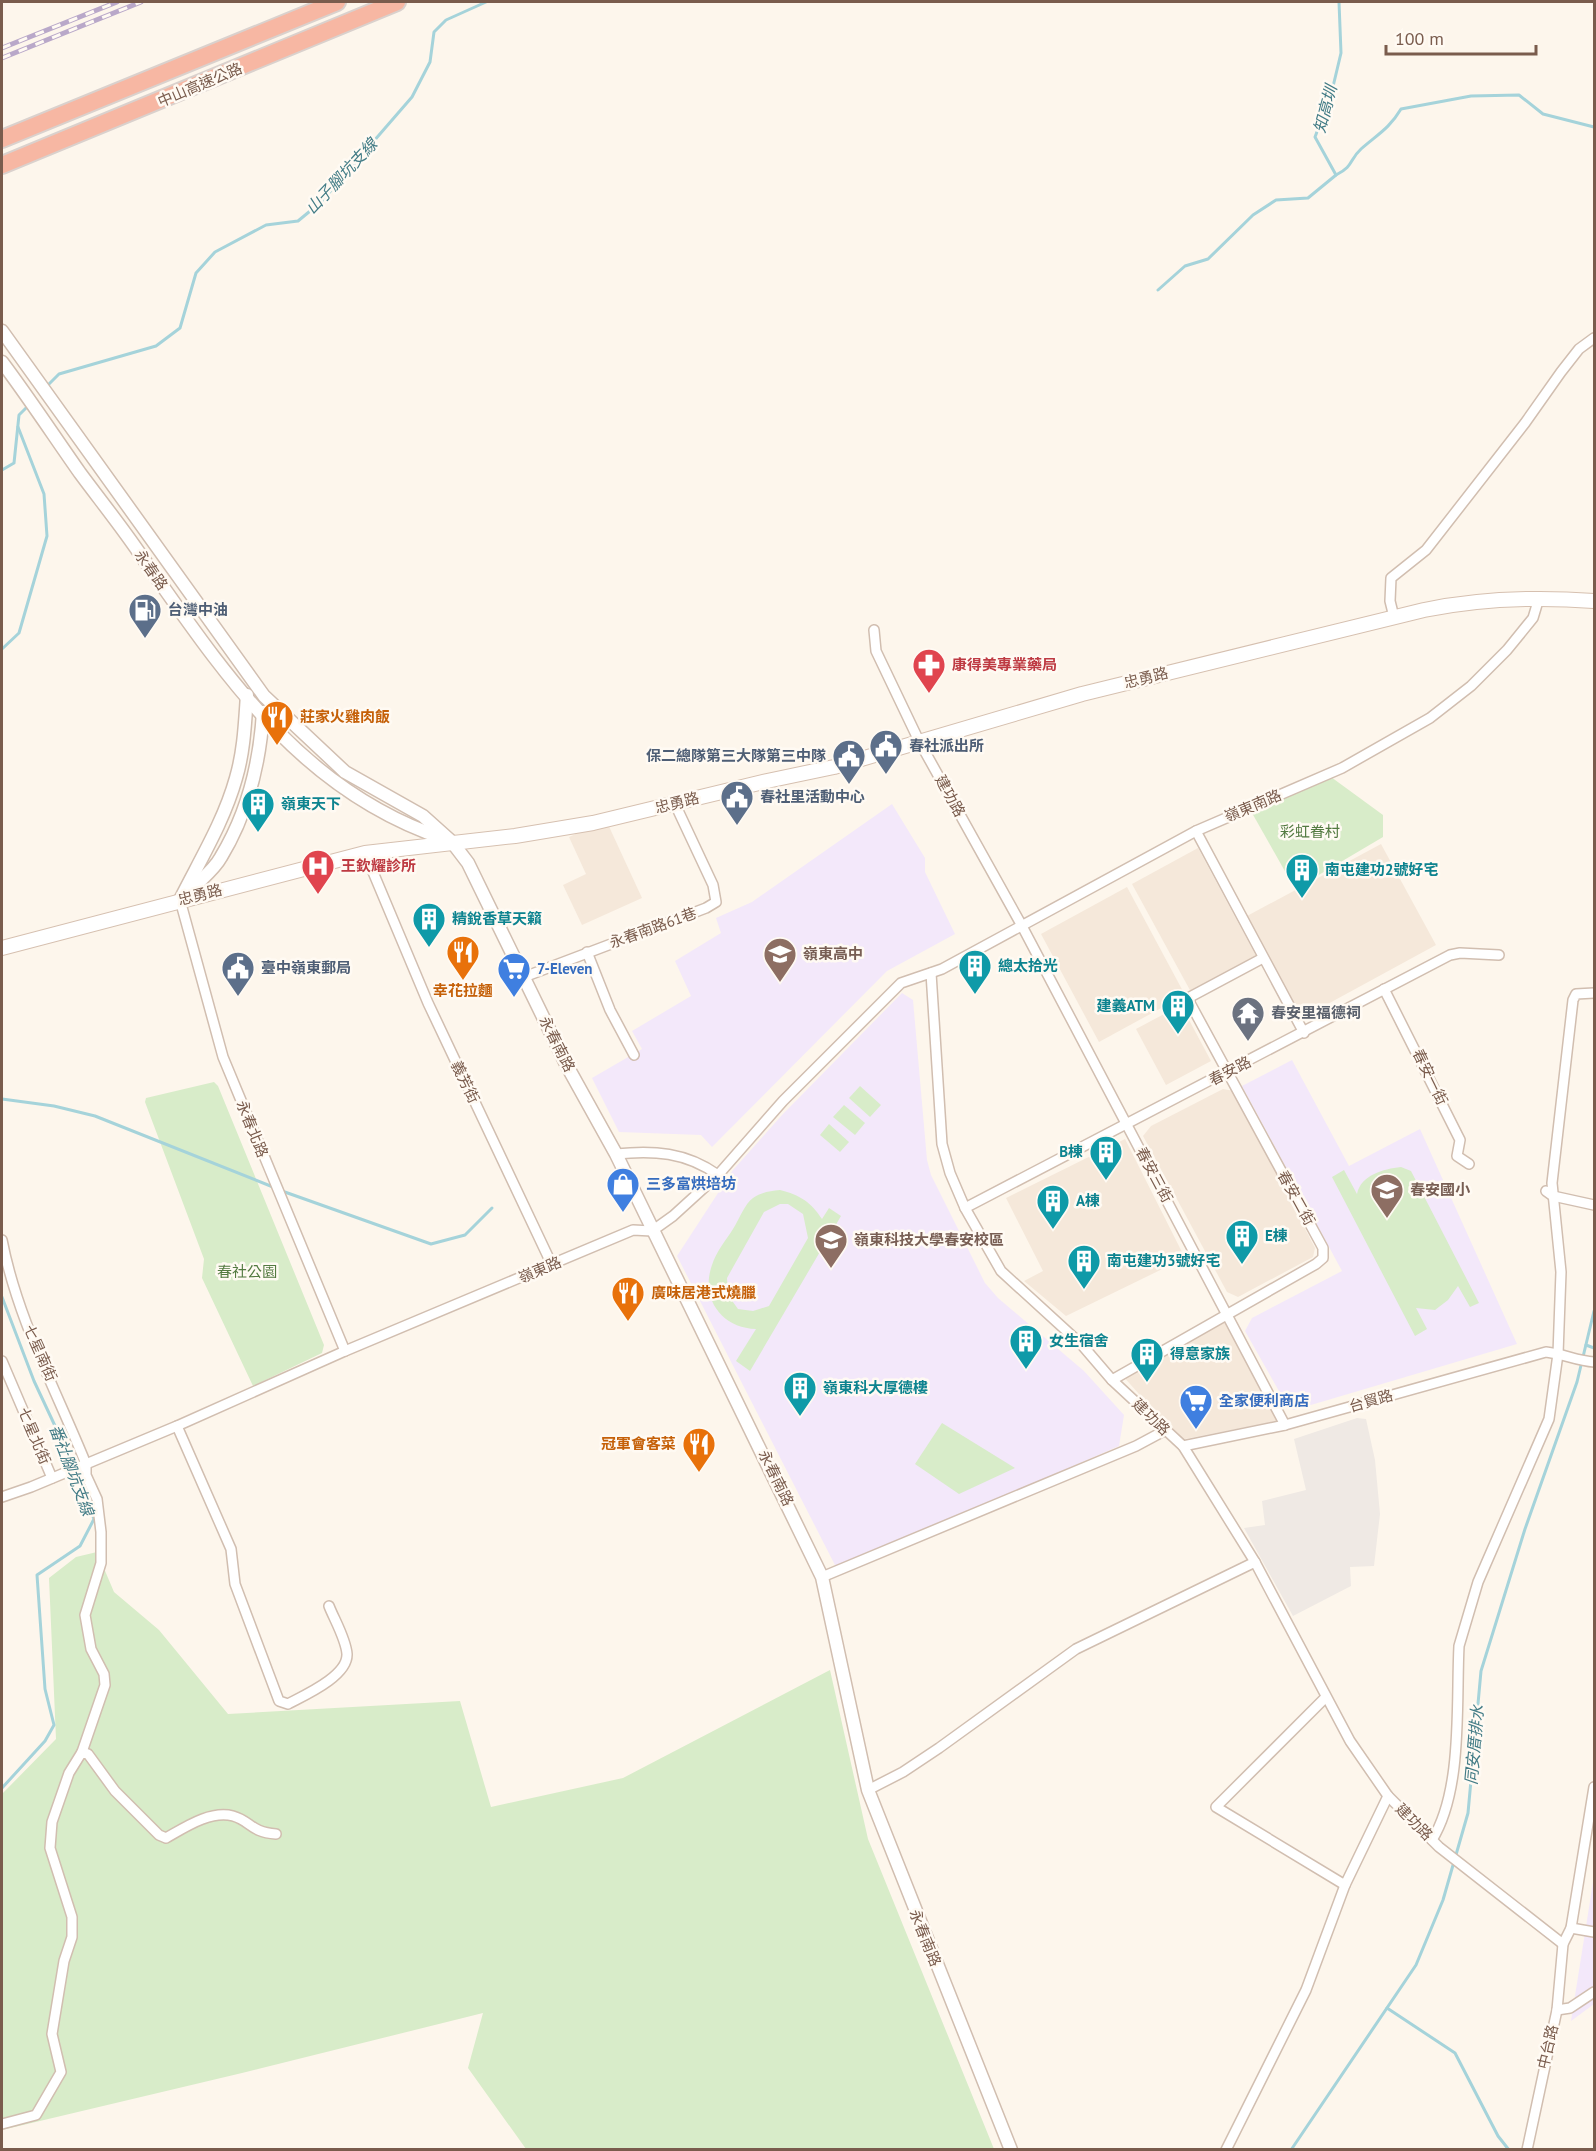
<svg xmlns="http://www.w3.org/2000/svg" width="1596" height="2151" viewBox="0 0 1596 2151" font-family="'PT Sans','Noto Sans TC',sans-serif">
	<style>
		.residential { fill: #f5e8da }
		.industrial { fill: #efe9e4 }
		.education { fill: #f3e8fa }
		.green { fill: #d8ecc9; fill-rule: evenodd }
		.lines { fill: none; stroke-linecap: round; stroke-linejoin: round }
		.stream { stroke: #a5d3da; stroke-width: 3 }
		.minor-casing { stroke: #d1beb0; stroke-width: 12 }
		.tertiary-casing { stroke: #d1beb0; stroke-width: 15 }
		.secondary-casing { stroke: #d6c0b0; stroke-width: 16 }
		.motorway-casing { stroke: #dad1cd; stroke-width: 20 }
		.minor { stroke: #fff; stroke-width: 9 }
		.tertiary { stroke: #fff; stroke-width: 12 }
		.secondary { stroke: #fff; stroke-width: 14 }
		.motorway { stroke: #f7b7a3; stroke-width: 16 }
		.rail-casing { stroke: #b9a8c9; stroke-width: 5 }
		.rail { stroke: #fffaf3; stroke-width: 3; stroke-dasharray: 9; stroke-linecap: butt }
		.labels { text-anchor: middle; stroke-width: 5; stroke-linejoin: round; paint-order: stroke }
		.street-label { font-size: 15px; fill: #7a5c4d; stroke: #fffaf3 }
		.service-label { font-size: 15px; font-weight: bold; fill: #4e5e75; stroke: #fffaf3; text-anchor: start }
		.health-label { font-size: 15px; font-weight: bold; fill: #be3a42; stroke: #fffaf3; text-anchor: start }
		.food-label { font-size: 15px; font-weight: bold; fill: #c56008; stroke: #fffaf3; text-anchor: start }
		.culture-label { font-size: 15px; font-weight: bold; fill: #0d838f; stroke: #fffaf3; text-anchor: start }
		.park-label { font-size: 15px; fill: #537a41; stroke: #fffaf3 }
		.education-label { font-size: 15px; font-weight: bold; fill: #785e54; stroke: #fffaf3; text-anchor: start }
		.shop-label { font-size: 15px; font-weight: bold; fill: #366cbe; stroke: #fffaf3; text-anchor: start }
		.worship-label { font-size: 15px; font-weight: bold; fill: #5b616d; stroke: #fffaf3; text-anchor: start }
		.water-label { font-size: 16px; font-style: italic; fill: #437c86; stroke: #fffaf3 }
	</style>
	<rect width="100%" height="100%" fill="#fdf6ec"/>
	<g class="residential">
		<path d="M606,820L642,898L582,925L563,885L586,874L569,837Z"/>
		<path d="M1381,844L1436,945L1302,1018L1247,916Z"/>
		<path d="M1198,848L1256,956L1191,992L1132,884Z"/>
		<path d="M1127,887L1185,995L1099,1042L1041,934Z"/>
		<path d="M1181,1005L1211,1061L1166,1085L1136,1029Z"/>
		<path d="M1223,1089L1234,1091L1315,1248L1313,1257L1238,1297L1227,1292L1143,1136L1151,1126Z"/>
		<path d="M1125,1139L1185,1258L1066,1316L1024,1281L1043,1271L1006,1198Z"/>
		<path d="M1225,1318L1277,1421L1180,1440L1122,1375Z"/>
	</g>
	<path class="industrial" d="M1357,1418L1366,1419L1375,1460L1380,1514L1374,1566L1350,1567L1351,1586L1293,1616L1244,1528L1265,1525L1262,1501L1306,1490L1294,1439Z"/>
	<g class="education">
		<path d="M892,804L925,858V872L955,934L887,971L712,1147L701,1135L619,1132L592,1078L642,1049L632,1031L691,996L675,961L721,933L716,918L752,902Z"/>
		<path d="M902,993L913,1000L927,1160L931,1175L985,1283L998,1298L1084,1371L1124,1415L1119,1446L837,1569L677,1256L733,1170L782,1115Z"/>
		<path d="M1292,1060L1349,1166L1420,1129L1517,1344L1294,1410L1288,1407L1245,1331L1252,1318L1342,1271L1242,1086Z"/>
		<path d="M1594,1876V2004L1571,2021Z"/>
	</g>
	<g class="green">
		<path d="M1331,777L1383,815V837L1295,889L1252,813Z"/>
		<path d="M214,1082L218,1086L324,1345L322,1353L253,1386L202,1278L204,1259L145,1102L146,1098Z"/>
		<path d="M860,1086L881,1105L870,1117L849,1098Z"/>
		<path d="M844,1105L865,1123L855,1135L833,1117Z"/>
		<path d="M829,1124L849,1142L840,1152L820,1135Z"/>
		<path d="M1401,1167L1411,1171L1479,1303L1470,1307L1458,1286L1448,1300L1435,1310L1416,1308L1427,1329L1415,1336L1332,1177L1344,1170L1357,1194C1361,1175 1383,1169 1401,1167Z"/>
		<path d="M780,1190C800,1195 811,1202 822,1219L829,1208L841,1216L750,1371L736,1361L756,1329C722,1328 700,1299 712,1265C716,1252 726,1240 733,1229C739,1220 745,1203 753,1198C762,1192 770,1191 780,1190ZM780,1204H788L803,1214L808,1238L769,1306L753,1311L738,1309L728,1295L727,1278L764,1212Z"/>
		<path d="M942,1423L1015,1468L959,1494L915,1464Z"/>
		<path d="M97,1552L114,1592L159,1630L228,1714L460,1701L491,1807L623,1778L830,1670L868,1839L994,2149H526L468,2068L483,2013L242,2073L2,2130V1794L56,1739L49,1578L76,1557Z"/>
	</g>
	<g class="lines">
		<g class="stream">
			<path d="M1336,175C1354,166 1349,160 1361,149C1378,134 1389,129 1401,109L1471,96L1519,95L1543,114L1594,127"/>
			<path d="M1158,290L1185,266L1208,259L1253,215L1276,200L1308,198L1336,175L1315,137L1331,95L1341,53L1339,2"/>
			<path d="M46,387L59,374L156,346L180,328L196,273L215,252L266,225L298,221L321,202L412,97L430,62L434,32L446,20L486,2"/>
			<path d="M2,470L14,463L19,415L29,405"/>
			<path d="M2,649L19,633L47,536L44,494L18,427"/>
			<path d="M2,1099L54,1106L95,1116L273,1187"/>
			<path d="M282,1191L431,1244L465,1235L492,1208"/>
			<path d="M2,1297L34,1381L63,1443L94,1519L80,1546L37,1575L45,1689L54,1725L45,1741L2,1788"/>
			<path d="M1586,1345L1594,1348"/>
			<path d="M1387,2008L1455,2053L1498,2136L1509,2150"/>
			<path d="M1291,2150L1416,1965L1443,1900L1468,1813L1481,1671L1525,1529L1577,1382L1594,1311"/>
		</g>
		<defs>
			<g id="minor">
				<path d="M1394,617L1390,601L1391,578L1426,550L1525,423L1561,372L1579,349L1594,338"/>
				<path d="M874,630L876,651L919,741L1022,926L1285,1425"/>
				<path d="M1196,831L1304,1033"/>
				<path d="M365,853L428,1003L552,1265"/>
				<path d="M180,900L223,1057L345,1351"/>
				<path d="M587,952L610,1010L634,1055"/>
				<path d="M931,973L942,1144L950,1173L965,1208L1001,1271L1082,1345L1112,1380L1183,1446L1255,1562L1350,1741L1388,1796L1439,1847L1563,1944"/>
				<path d="M524,977L706,908L716,902L713,885L675,804"/>
				<path d="M1384,989L1460,1140L1457,1156L1469,1164"/>
				<path d="M616,1154C653,1150 686,1152 718,1175"/>
				<path d="M1546,1191L1553,1196L1594,1205"/>
				<path d="M965,1208L1450,955L1460,953L1499,955"/>
				<path d="M2,1240C17,1318 56,1390 86,1464V1475L97,1499L101,1532V1563L85,1615L91,1649L104,1674L105,1685L82,1752"/>
				<path d="M2,1361L52,1478"/>
				<path d="M1112,1380L1316,1264L1323,1258V1248L1190,1003V997L1263,958"/>
				<path d="M177,1426L231,1549L235,1584L279,1701L288,1704C305,1695 348,1676 347,1654C346,1639 334,1619 329,1606"/>
				<path d="M1183,1446L1285,1425L1546,1352C1564,1354 1577,1361 1594,1362"/>
				<path d="M2,1497L31,1487L177,1426L345,1351L633,1230L652,1231L673,1216L718,1175L783,1101L901,983L942,969L1196,831L1342,768L1430,718L1471,686L1507,650L1533,618L1539,598"/>
				<path d="M822,1577L1136,1446L1164,1431"/>
				<path d="M1326,1697L1216,1807L1345,1885"/>
				<path d="M868,1790L903,1772L939,1748L1076,1649L1255,1562"/>
				<path d="M1432,1840C1463,1790 1456,1704 1459,1646L1478,1582L1549,1419L1558,1354L1561,1272L1552,1183L1573,1000L1576,994L1594,993"/>
				<path d="M1571,1928L1594,1932"/>
				<path d="M1557,2010L1570,2008L1594,1992"/>
				<path d="M2,2124L36,2115L61,2072L52,2034L64,1961L72,1937V1917L50,1848L52,1822L69,1773L82,1752L88,1754L115,1791L159,1835L166,1838C184,1828 210,1810 233,1816C251,1821 250,1832 276,1834"/>
				<path d="M1226,2150L1306,1990L1345,1885L1388,1796"/>
				<path d="M1527,2150L1557,2010L1563,1944L1571,1928L1594,1787"/>
			</g>
			<g id="tertiary">
				<path d="M2,331L264,696L345,772L423,816L452,842L468,863L566,1064L616,1154L822,1577L868,1790L1011,2150"/>
				<path d="M2,362C29,398 54,436 80,473C100,500 121,526 140,554C224,673 300,791 445,839"/>
				<path d="M190,891C200,880 214,870 221,857C247,814 260,762 263,712"/>
				<path d="M180,900C200,860 224,821 236,778C244,751 245,723 247,695"/>
			</g>
			<path id="secondary" d="M2,948L365,853L515,836L593,823L767,781L834,767L1082,694L1424,610C1478,599 1540,597 1594,601"/>
			<g id="motorway">
				<path d="M2,139L337,2"/>
				<path d="M2,165L397,2"/>
			</g>
		</defs>
		<use href="#minor" class="minor-casing"/>
		<use href="#tertiary" class="tertiary-casing"/>
		<use href="#secondary" class="secondary-casing"/>
		<use href="#motorway" class="motorway-casing"/>
		<use href="#minor" class="minor"/>
		<use href="#tertiary" class="tertiary"/>
		<use href="#secondary" class="secondary"/>
		<use href="#motorway" class="motorway"/>
		<defs>
			<g id="rail">
				<path d="M2,48L117,2"/>
				<path d="M2,58L141,2"/>
			</g>
		</defs>
		<use href="#rail" class="rail-casing"/>
		<use href="#rail" class="rail"/>
	</g>
	<defs>
		<symbol id="fuel-pin" viewBox="-11 -11 22 30"><path d="M0 17L-7.5 6A9.5 9.5 0 1 1 7.5 6Z" fill="#5c6f8a" stroke="#fffaf3"/><path d="M-5.5-6h7V0h2V4h1.3V-2.5L3-4.5l.8-.8L6-3V5H2.5V1h-1V6h-7ZM-4.2-4.7v3.2H.2V-4.7Z" fill="#fff"/></symbol>
		<symbol id="pharmacy-pin" viewBox="-11 -11 22 30"><path d="M0 17L-7.5 6A9.5 9.5 0 1 1 7.5 6Z" fill="#e0444e" stroke="#fffaf3"/><path d="M-2-6h4v4h4v4h-4v4h-4v-4h-4v-4h4Z" fill="#fff"/></symbol>
		<symbol id="restaurant-pin" viewBox="-11 -11 22 30"><path d="M0 17L-7.5 6A9.5 9.5 0 1 1 7.5 6Z" fill="#e8710a" stroke="#fffaf3"/><path d="M-5-6h1v4h1v-4h1v4h1v-4h1v5L-1.5 .5V6h-2V.5L-5-1ZM5-6V6H3V1.5H1.5Q1.5-4 5-6Z" fill="#fff"/></symbol>
		<symbol id="civic-pin" viewBox="-11 -11 22 30"><path d="M0 17L-7.5 6A9.5 9.5 0 1 1 7.5 6Z" fill="#5c6f8a" stroke="#fffaf3"/><path d="M-.6-6.5H3V-4.5H.6V-3L4-1V1h2V6H-6V1h2V-1L-.6-3ZM-1.2 2.5V6h2.4V2.5Z" fill="#fff"/></symbol>
		<symbol id="building-pin" viewBox="-11 -11 22 30"><path d="M0 17L-7.5 6A9.5 9.5 0 1 1 7.5 6Z" fill="#0f9aa8" stroke="#fffaf3"/><path d="M-4-6H4V6H1V3H-1V6H-4ZM-2.5-4.3h1.7v1.8h-1.7ZM.8-4.3h1.7v1.8H.8ZM-2.5-1h1.7V.8h-1.7ZM.8-1h1.7V.8H.8Z" fill="#fff"/></symbol>
		<symbol id="hospital-pin" viewBox="-11 -11 22 30"><path d="M0 17L-7.5 6A9.5 9.5 0 1 1 7.5 6Z" fill="#e0444e" stroke="#fffaf3"/><path d="M-5-5h3v3.5h4V-5h3V5h-3V1.5h-4V5h-3Z" fill="#fff"/></symbol>
		<symbol id="school-pin" viewBox="-11 -11 22 30"><path d="M0 17L-7.5 6A9.5 9.5 0 1 1 7.5 6Z" fill="#8d6e63" stroke="#fffaf3"/><path d="M0-5L7-2L0 1L-7-2ZM-4 1L0 2.5L4 1V4Q0 6-4 4Z" fill="#fff"/></symbol>
		<symbol id="supermarket-pin" viewBox="-11 -11 22 30"><path d="M0 17L-7.5 6A9.5 9.5 0 1 1 7.5 6Z" fill="#3f7fe0" stroke="#fffaf3"/><path d="M-6-5.5h2.5l.6 2H6L4.5 2H-2.5L-4.4-4H-6ZM-1.5 3.2a1.3 1.3 0 1 0 .1 0ZM3 3.2a1.3 1.3 0 1 0 .1 0Z" fill="#fff"/></symbol>
		<symbol id="temple-pin" viewBox="-11 -11 22 30"><path d="M0 17L-7.5 6A9.5 9.5 0 1 1 7.5 6Z" fill="#6b7280" stroke="#fffaf3"/><path d="M0-6L5-2H3V0L6.5 2.5H4V6H1.5V3h-3V6H-4V2.5H-6.5L-3 0V-2H-5Z" fill="#fff"/></symbol>
		<symbol id="shop-pin" viewBox="-11 -11 22 30"><path d="M0 17L-7.5 6A9.5 9.5 0 1 1 7.5 6Z" fill="#3f7fe0" stroke="#fffaf3"/><path d="M-5-2.5h2.3a2.7 3.5 0 0 1 5.4 0H5L5.5 6h-11ZM-1.5-2.5h3a1.5 2.3 0 0 0-3 0Z" fill="#fff"/></symbol>
		<symbol id="university-pin" viewBox="-11 -11 22 30"><path d="M0 17L-7.5 6A9.5 9.5 0 1 1 7.5 6Z" fill="#8d6e63" stroke="#fffaf3"/><path d="M0-5L7-2L0 1L-7-2ZM-4 1L0 2.5L4 1V4Q0 6-4 4Z" fill="#fff"/></symbol>
	</defs>
	<g fill-rule="evenodd">
		<use href="#fuel-pin" x="126" y="591" width="38" height="52"/>
		<use href="#pharmacy-pin" x="910" y="646" width="38" height="52"/>
		<use href="#restaurant-pin" x="258" y="698" width="38" height="52"/>
		<use href="#civic-pin" x="867" y="727" width="38" height="52"/>
		<use href="#civic-pin" x="830" y="737" width="38" height="52"/>
		<use href="#civic-pin" x="718" y="778" width="38" height="52"/>
		<use href="#building-pin" x="239" y="785" width="38" height="52"/>
		<use href="#hospital-pin" x="299" y="847" width="38" height="52"/>
		<use href="#building-pin" x="1283" y="851" width="38" height="52"/>
		<use href="#building-pin" x="410" y="900" width="38" height="52"/>
		<use href="#restaurant-pin" x="444" y="933" width="38" height="52"/>
		<use href="#school-pin" x="761" y="935" width="38" height="52"/>
		<use href="#building-pin" x="956" y="947" width="38" height="52"/>
		<use href="#civic-pin" x="219" y="949" width="38" height="52"/>
		<use href="#supermarket-pin" x="495" y="950" width="38" height="52"/>
		<use href="#building-pin" x="1159" y="987" width="38" height="52"/>
		<use href="#temple-pin" x="1229" y="994" width="38" height="52"/>
		<use href="#building-pin" x="1087" y="1133" width="38" height="52"/>
		<use href="#shop-pin" x="604" y="1165" width="38" height="52"/>
		<use href="#school-pin" x="1368" y="1171" width="38" height="52"/>
		<use href="#building-pin" x="1034" y="1182" width="38" height="52"/>
		<use href="#building-pin" x="1223" y="1217" width="38" height="52"/>
		<use href="#university-pin" x="812" y="1221" width="38" height="52"/>
		<use href="#building-pin" x="1065" y="1242" width="38" height="52"/>
		<use href="#restaurant-pin" x="609" y="1274" width="38" height="52"/>
		<use href="#building-pin" x="1007" y="1322" width="38" height="52"/>
		<use href="#building-pin" x="1128" y="1335" width="38" height="52"/>
		<use href="#building-pin" x="781" y="1369" width="38" height="52"/>
		<use href="#supermarket-pin" x="1177" y="1382" width="38" height="52"/>
		<use href="#restaurant-pin" x="680" y="1425" width="38" height="52"/>
	</g>
	<g class="labels">
		<g class="street-label">
			<text transform="translate(200 85) rotate(-23)" y="5">中山高速公路</text>
			<text transform="translate(151 570) rotate(55)" y="5">永春路</text>
			<text transform="translate(1146 678) rotate(-14)" y="5">忠勇路</text>
			<text transform="translate(950 796) rotate(61)" y="5">建功路</text>
			<text transform="translate(677 803) rotate(-14)" y="5">忠勇路</text>
			<text transform="translate(1253 806) rotate(-23)" y="5">嶺東南路</text>
			<text transform="translate(200 895) rotate(-14)" y="5">忠勇路</text>
			<text transform="translate(653 928) rotate(-20)" y="5">永春南路61巷</text>
			<text transform="translate(557 1044) rotate(63)" y="5">永春南路</text>
			<text transform="translate(1230 1071) rotate(-27)" y="5">春安路</text>
			<text transform="translate(1430 1077) rotate(64)" y="5">春安一街</text>
			<text transform="translate(465 1082) rotate(64)" y="5">義芳街</text>
			<text transform="translate(252 1129) rotate(68)" y="5">永春北路</text>
			<text transform="translate(1154 1175) rotate(62)" y="5">春安三街</text>
			<text transform="translate(1296 1198) rotate(61)" y="5">春安二街</text>
			<text transform="translate(540 1270) rotate(-23)" y="5">嶺東路</text>
			<text transform="translate(40 1353) rotate(66)" y="5">七星南街</text>
			<text transform="translate(1371 1401) rotate(-16)" y="5">台貿路</text>
			<text transform="translate(1151 1417) rotate(44)" y="5">建功路</text>
			<text transform="translate(34 1436) rotate(67)" y="5">七星北街</text>
			<text transform="translate(776 1478) rotate(64)" y="5">永春南路</text>
			<text transform="translate(1414 1822) rotate(45)" y="5">建功路</text>
			<text transform="translate(925 1938) rotate(68)" y="5">永春南路</text>
			<text transform="translate(1548 2047) rotate(-77)" y="5">中台路</text>
		</g>
		<g class="service-label">
			<text x="168" y="615">台灣中油</text>
			<text x="909" y="751">春社派出所</text>
			<text x="826" y="761" text-anchor="end">保二總隊第三大隊第三中隊</text>
			<text x="760" y="802">春社里活動中心</text>
			<text x="261" y="973">臺中嶺東郵局</text>
		</g>
		<g class="health-label">
			<text x="952" y="670">康得美專業藥局</text>
			<text x="341" y="871">王欽耀診所</text>
		</g>
		<g class="food-label">
			<text x="300" y="722">莊家火雞肉飯</text>
			<text x="463" y="996" text-anchor="middle">幸花拉麵</text>
			<text x="651" y="1298">廣味居港式燒臘</text>
			<text x="676" y="1449" text-anchor="end">冠軍會客菜</text>
		</g>
		<g class="culture-label">
			<text x="281" y="809">嶺東天下</text>
			<text x="1325" y="875">南屯建功2號好宅</text>
			<text x="452" y="924">精銳香草天籟</text>
			<text x="998" y="971">總太拾光</text>
			<text x="1155" y="1011" text-anchor="end">建義ATM</text>
			<text x="1083" y="1157" text-anchor="end">B棟</text>
			<text x="1076" y="1206">A棟</text>
			<text x="1265" y="1241">E棟</text>
			<text x="1107" y="1266">南屯建功3號好宅</text>
			<text x="1049" y="1346">女生宿舍</text>
			<text x="1170" y="1359">得意家族</text>
			<text x="823" y="1393">嶺東科大厚德樓</text>
		</g>
		<g class="park-label">
			<text x="1310" y="837">彩虹眷村</text>
			<text x="247" y="1277">春社公園</text>
		</g>
		<g class="education-label">
			<text x="803" y="959">嶺東高中</text>
			<text x="1410" y="1195">春安國小</text>
			<text x="854" y="1245">嶺東科技大學春安校區</text>
		</g>
		<g class="shop-label">
			<text x="537" y="974">7-Eleven</text>
			<text x="646" y="1189">三多富烘培坊</text>
			<text x="1219" y="1406">全家便利商店</text>
		</g>
		<g class="worship-label">
			<text x="1271" y="1018">春安里福德祠</text>
		</g>
		<g class="water-label">
			<text transform="translate(1325 109) rotate(-75)" y="6">知高圳</text>
			<text transform="translate(341 176) rotate(-47)" y="6">山子腳坑支線</text>
			<text transform="translate(72 1470) rotate(69)" y="6">番社腳坑支線</text>
			<text transform="translate(1474 1745) rotate(-85)" y="6">同安厝排水</text>
		</g>
	</g>
	<rect width="1596" height="2151" fill="none" stroke="#7a5c4d" stroke-width="6"/>
	<path d="M1386 45v9h150v-9" fill="none" stroke="#7a5c4d" stroke-width="3"/>
	<text x="1395" y="45" font-size="18" fill="#7a5c4d" stroke="#fffaf3" stroke-width="4.5" paint-order="stroke">100 m</text>
</svg>
